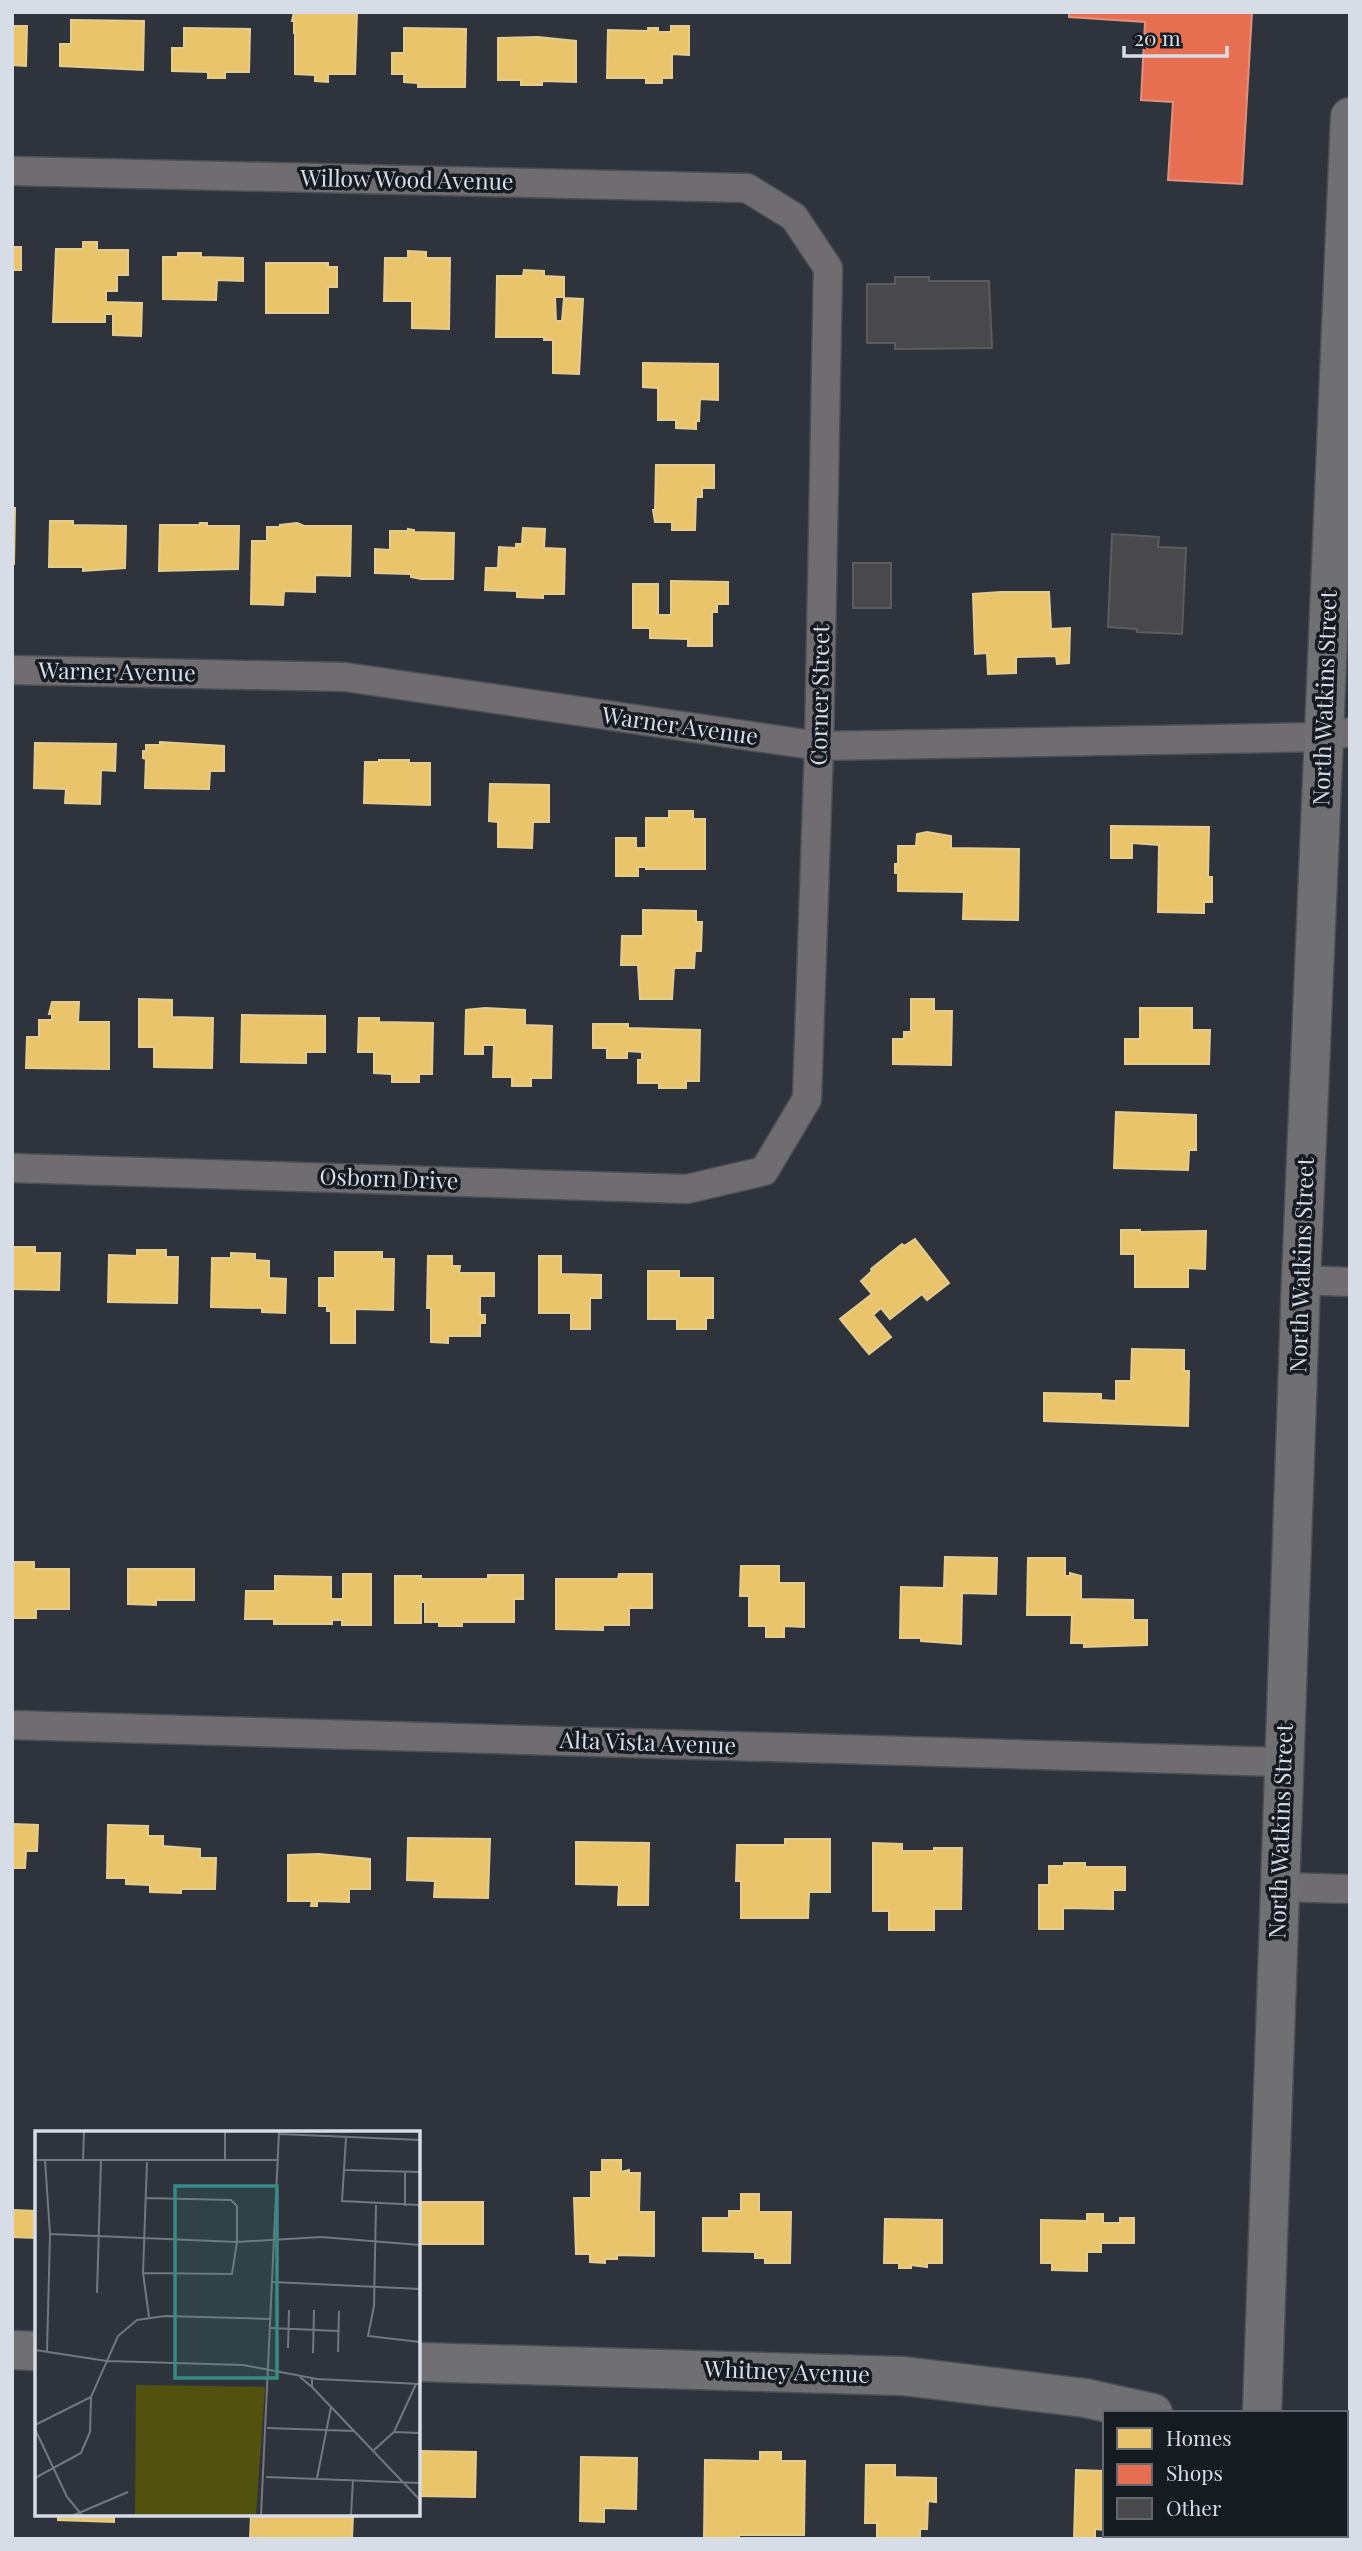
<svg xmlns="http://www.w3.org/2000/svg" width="1362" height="2551" viewBox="0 0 1362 2551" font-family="'Playfair Display',serif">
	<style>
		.homes { fill: #e9c46a; stroke: #e4cc8f; stroke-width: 2 }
		.shops { fill: #e76f51; stroke: #e2907e; stroke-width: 2 }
		.building { fill: #49494c; stroke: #5c5b5d; stroke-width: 2 }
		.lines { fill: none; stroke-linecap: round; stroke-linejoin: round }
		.minor-casing { stroke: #4b5056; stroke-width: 31 }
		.secondary-casing { stroke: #4b5056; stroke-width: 41 }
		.minor { stroke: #6f6d70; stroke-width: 28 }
		.secondary { stroke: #707073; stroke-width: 38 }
		.labels { text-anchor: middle; stroke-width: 7; stroke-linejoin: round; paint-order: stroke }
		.street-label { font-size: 23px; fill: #d7dde6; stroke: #161a21 }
		.inset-road { fill: none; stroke: #727880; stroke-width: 2 }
		.view { fill: #378b86; fill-opacity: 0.15; stroke: #378b86; stroke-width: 3.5 }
		.inset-edge { fill: none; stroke: #d7dde6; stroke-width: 3.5 }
	</style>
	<rect width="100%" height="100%" fill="#2f343c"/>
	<g class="homes">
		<path d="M294,12H357L355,74H328V82L315,81V75L295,74V33H294V21H292Z"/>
		<path d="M71,20L144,21L143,70L60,66V44H71Z"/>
		<path d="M12,26H27L26,66L12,65Z"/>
		<path d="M671,26H689V55L672,54V78H662V83H646V78H607L608,30L648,31V28H658V32H671Z"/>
		<path d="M184,28L250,29L249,72H225V78H208V72L172,71V48H184Z"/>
		<path d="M404,28L466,29L465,87H418V83L404,82V74H392V53H404Z"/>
		<path d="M538,37L576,41V82L542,81V85H521V80H498V38Z"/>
		<path d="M83,242H97V250H128V275H117V291H106V302L142,303L141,336L113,335V314H105V322H53L56,249H83Z"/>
		<rect x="12" y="247" width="9" height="23"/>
		<path d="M408,251L426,252V258H450L449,329L412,328V301H384L385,258H408Z"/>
		<path d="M178,253H201V257L243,258V281L217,280L216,300L163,299V257H178Z"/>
		<path d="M266,263H328V267H337V287H328V313H266Z"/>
		<path d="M524,270L544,271V276L564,277V297H555L556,321H562L564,298L583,299L579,374L553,373V340H544V337H496L497,276H523Z"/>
		<path d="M643,363L718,364V400L700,399L699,421H696V429L676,428V420H658V388L643,387Z"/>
		<path d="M656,465H714V488H702V497H696L695,530H672V522H655L653,510H655Z"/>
		<path d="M12,508H15L14,564H12Z"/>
		<path d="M50,521H73V525L126,526L125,568L83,571V567H49Z"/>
		<path d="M200,523H207V526H239L238,569L159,571L160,525H199Z"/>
		<path d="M297,523L304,526H351L350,576L315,575V592L284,591L283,605L251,604L252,541H267V527H280V525Z"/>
		<path d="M523,528L545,529L544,548L565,549L564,594H543V598L517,597V591L485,590L486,568H498L499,547L516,548V544H522Z"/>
		<path d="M408,529L414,530V532L454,533L453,579H421L411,577V574L375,573V549L390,550V531H408Z"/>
		<path d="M671,581L728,582V604H717V612H712V646H688V639L650,638V628H633V584H658V615H671Z"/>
		<path d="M1001,592H1049L1051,629L1070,628L1069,663L1057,664L1056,656L1016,657V673L988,674L987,653L975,654L973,594Z"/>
		<path d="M160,742L224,746V771H210L209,789L145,788L146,759L143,758V751H146V745H160Z"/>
		<path d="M35,743L116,744L115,771L101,770L100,804L65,803L66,789L34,788Z"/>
		<path d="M379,760H409V763H430V805L364,803L365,762H379Z"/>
		<path d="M490,784L549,785V822H533L532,848L498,847V822L489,821Z"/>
		<path d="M669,811H693V819H705V869H646V867H638V876H616V838H636V848H646V818H669Z"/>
		<path d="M1111,826L1209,827L1208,877H1212V902H1204V913L1158,912L1159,845L1132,843V858H1111Z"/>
		<path d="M927,832L951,836V848L1019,849L1018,920L963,919L964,892L898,891V873H895V864H898V846H916L917,834Z"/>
		<path d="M643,910L696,911V922H702L701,951H695L694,968H674L672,999H640L638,965H621L622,936H643Z"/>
		<path d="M139,999L172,1000V1017L213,1018L212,1068L154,1067V1047H139Z"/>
		<path d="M911,999H934V1011H952L951,1065L893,1064V1039H904V1032H911Z"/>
		<path d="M52,1002H79L78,1022H109V1069L26,1068L27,1037H39V1020H52V1014H49Z"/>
		<path d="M485,1008L525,1010V1025L552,1026L551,1078H531V1086H512V1077H493L494,1045H483V1054H465L466,1010Z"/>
		<path d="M1140,1008H1192V1030H1210L1209,1064H1125V1039H1140Z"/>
		<path d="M242,1015L325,1016V1052H306V1063L241,1062Z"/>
		<path d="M359,1018H379V1022L433,1023L432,1074H419V1082H392V1074L374,1073V1052H358Z"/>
		<path d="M593,1024H628V1028L700,1030L699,1081H686V1088H659V1083H638V1060H642V1052L627,1051V1058H607V1048H593Z"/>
		<path d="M1116,1112L1196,1115V1150H1189L1188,1170L1114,1168Z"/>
		<path d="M1121,1230H1140V1232L1206,1231L1205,1269L1188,1268V1287H1135V1254H1121Z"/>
		<path d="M915,1239L949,1283L927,1300L922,1294L890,1319L881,1308L873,1315L891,1337L869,1354L840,1319L872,1294L861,1281L872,1271L871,1269L902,1244L904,1246Z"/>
		<path d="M12,1247H35V1253H60L59,1290L12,1289Z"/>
		<path d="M137,1250H166V1257H178L177,1303L108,1302L109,1255L137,1256Z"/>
		<path d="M335,1252H382V1259H394L393,1310L355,1309V1343H331V1311H327V1306H319V1278H335Z"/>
		<path d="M231,1253L255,1254V1260L269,1261V1278L286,1279L285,1313L262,1312V1308L211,1307L212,1258H231Z"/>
		<path d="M428,1256H452V1266H460L459,1273H494V1296H480V1315H485V1323H480V1336H448V1343L431,1342V1308H427Z"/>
		<path d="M539,1256H561V1274L601,1275V1298H590V1329H571V1313H539Z"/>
		<path d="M648,1271H679V1278H713V1318H706V1329H677V1319H648Z"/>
		<path d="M1132,1349L1184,1350V1371H1189L1188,1426L1044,1421V1393L1101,1394V1400L1116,1401V1381H1131Z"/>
		<path d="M945,1557L997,1558L996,1594L962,1593L961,1644L921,1641V1638H900L901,1587L944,1588Z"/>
		<path d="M1028,1558H1065V1576H1070V1573L1081,1576V1599L1133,1600V1620H1147V1645L1084,1647V1643H1071L1072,1615H1027Z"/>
		<path d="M13,1562H34V1569H69V1609H36V1618H12Z"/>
		<path d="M741,1566H779V1583H804V1627L784,1626V1637H766V1626H749V1596H740Z"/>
		<path d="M128,1569H194V1600H156V1605L128,1604Z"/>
		<path d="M343,1574H371V1625H342V1620H332V1624H274V1619H245L246,1591H275V1576L331,1577V1599H343Z"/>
		<path d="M619,1574H652V1608H629V1625H603V1630L556,1629V1579H618Z"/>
		<path d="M488,1575H523V1599H514V1622H462V1626H439V1622H425V1602H421V1623H395V1576H421V1579H488Z"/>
		<path d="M12,1824L38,1825L37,1851H26L25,1868H12Z"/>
		<path d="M108,1825L148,1826V1836H163V1846L200,1849V1858H216L215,1889H181V1893L150,1892V1885L126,1884V1878H107Z"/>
		<path d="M408,1838L490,1839L488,1898L434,1897L435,1881L407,1880Z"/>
		<path d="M785,1839H830V1892H809L808,1918H741V1881H736L737,1845H785Z"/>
		<path d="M576,1842L649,1843L648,1905H618L619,1885L576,1884Z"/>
		<path d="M873,1843L902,1844V1851H934V1848H962L961,1909H934V1930H889V1911H873Z"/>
		<path d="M319,1854L370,1859V1889H349V1902L317,1901V1906H311L312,1901H288V1855Z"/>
		<path d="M1064,1863H1085V1867H1125V1890H1113V1909L1063,1908V1929H1039V1885H1049V1866H1064Z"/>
		<path d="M602,2160H621V2172L629,2170V2173H640L639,2212H654V2256L617,2255V2259H605V2263L590,2262V2254H576L574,2198H591V2172H602Z"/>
		<path d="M741,2194H759V2212H791L790,2263H765V2258H755V2252L703,2251V2218H729V2211H741Z"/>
		<rect x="418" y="2202" width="65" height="42"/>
		<path d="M12,2210L37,2211V2238L12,2237Z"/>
		<path d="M1087,2214H1103V2223H1120V2218H1134V2243H1101V2252H1087V2271L1052,2270V2263H1041V2220L1087,2221Z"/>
		<path d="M885,2219L942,2220V2263H927V2267L911,2265V2268H899V2263H884Z"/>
		<path d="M418,2451L476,2452L475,2497L418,2496Z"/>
		<path d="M760,2452H781V2461H805L804,2535H739V2539H704L705,2460L760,2461Z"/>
		<path d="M581,2457L637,2458L636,2509L604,2508V2522L580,2521Z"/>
		<path d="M866,2465H895V2477L936,2478V2502L928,2501L927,2529H920V2539H877V2523H865Z"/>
		<path d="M1076,2470L1105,2471L1104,2530L1095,2529V2539H1074Z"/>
		<path d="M58,2514H114V2522L58,2520Z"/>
		<path d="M251,2514H353L352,2539H250Z"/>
	</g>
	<path class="shops" d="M1069,12H1252L1242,184L1168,180L1173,102L1141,100L1145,22L1069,17Z"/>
	<g class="building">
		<path d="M895,277H929V281H989L992,348L895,349V343H867V284H895Z"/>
		<path d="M1112,534L1159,537L1158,547L1186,548L1182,634L1137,632V629L1108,627Z"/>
		<rect x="853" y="563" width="38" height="45"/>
	</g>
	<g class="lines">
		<defs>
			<g id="minor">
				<path d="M12,171L747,188L794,217L828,268L819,746L807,1099L764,1171L687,1189L12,1168"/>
				<path d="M12,670L345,677L819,746L1323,737L1350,732"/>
				<path d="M1301,1280L1350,1282"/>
				<path d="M12,1725L1283,1762"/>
				<path d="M1279,1887L1350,1889"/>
			</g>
			<g id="secondary">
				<path d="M12,2350L37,2351"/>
				<path d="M418,2362L903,2376L1085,2398L1153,2413"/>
				<path d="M1262,2413L1301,1280L1350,117"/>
				<path d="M1346,2455L1350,2456"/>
				<path d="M1256,2539V2535"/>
				<path d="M1330,2539L1336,2535"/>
			</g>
		</defs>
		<use href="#minor" class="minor-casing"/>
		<use href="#secondary" class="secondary-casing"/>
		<use href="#minor" class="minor"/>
		<use href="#secondary" class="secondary"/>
	</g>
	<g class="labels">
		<g class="street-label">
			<text transform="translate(407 180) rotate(1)" y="8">Willow Wood Avenue</text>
			<text transform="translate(117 672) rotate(1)" y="8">Warner Avenue</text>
			<text transform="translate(820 695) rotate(-89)" y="8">Corner Street</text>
			<text transform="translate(1325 698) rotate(-88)" y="8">North Watkins Street</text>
			<text transform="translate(680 726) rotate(8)" y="8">Warner Avenue</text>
			<text transform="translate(389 1179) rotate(2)" y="8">Osborn Drive</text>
			<text transform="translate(1302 1265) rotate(-88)" y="8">North Watkins Street</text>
			<text transform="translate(648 1743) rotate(2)" y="8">Alta Vista Avenue</text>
			<text transform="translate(1281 1831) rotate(-88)" y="8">North Watkins Street</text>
			<text transform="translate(787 2372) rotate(2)" y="8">Whitney Avenue</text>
		</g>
	</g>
	<g transform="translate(35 2131)">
		<rect width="385" height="385" fill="#2f343c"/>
		<path d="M101,254L230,256L221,384H100Z" fill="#50520d"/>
		<path class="inset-road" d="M190,1V28M244,3L385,9M311,7L307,70L385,74M48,28L49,1M0,29H243M10,29L15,103L12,221M112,31L108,142L114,186M310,39L385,41M370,42V75M341,74L339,175L333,205L385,211M15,103L202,111L286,106L385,114M108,142L197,143L202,111V75L196,69L111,67M238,151L385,158M62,162L66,29M236,197L303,200M253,217L254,179M0,219L72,230L208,234L282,248L385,253M303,221L304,180M278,222L279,179M265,246L277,256V247M277,256L385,369M0,294L56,266L83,205L102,189L130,185L236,188M232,297L320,300M0,298L32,366L47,384M359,301L385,302M339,319L359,301L381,253M231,346L385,352M0,347L46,322L55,301L56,267M282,347L296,276M39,384L93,361M226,384L244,1M316,384L318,349"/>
		<path class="view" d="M140,55H242V247H140Z"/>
		<rect width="385" height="385" class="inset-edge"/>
	</g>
	<rect width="1362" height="2551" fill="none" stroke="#d7dde6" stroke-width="28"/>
	<rect x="1103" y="2411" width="245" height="126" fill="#161a21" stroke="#636870" stroke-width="2"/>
	<rect x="1117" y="2428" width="35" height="21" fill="#e9c46a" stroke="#636870" stroke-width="2"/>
	<text x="1166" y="2446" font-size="21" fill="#d7dde6">Homes</text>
	<rect x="1117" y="2464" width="35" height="21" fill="#e76f51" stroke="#636870" stroke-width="2"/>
	<text x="1166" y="2481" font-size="21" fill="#d7dde6">Shops</text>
	<rect x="1117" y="2498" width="35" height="21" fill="#49494c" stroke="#636870" stroke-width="2"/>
	<text x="1166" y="2516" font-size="21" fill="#d7dde6">Other</text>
	<path d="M1124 46v10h103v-10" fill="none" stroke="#d7dde6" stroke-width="3.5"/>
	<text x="1134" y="46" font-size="21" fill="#d7dde6" stroke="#161a21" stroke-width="5" paint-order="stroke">20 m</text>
</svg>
